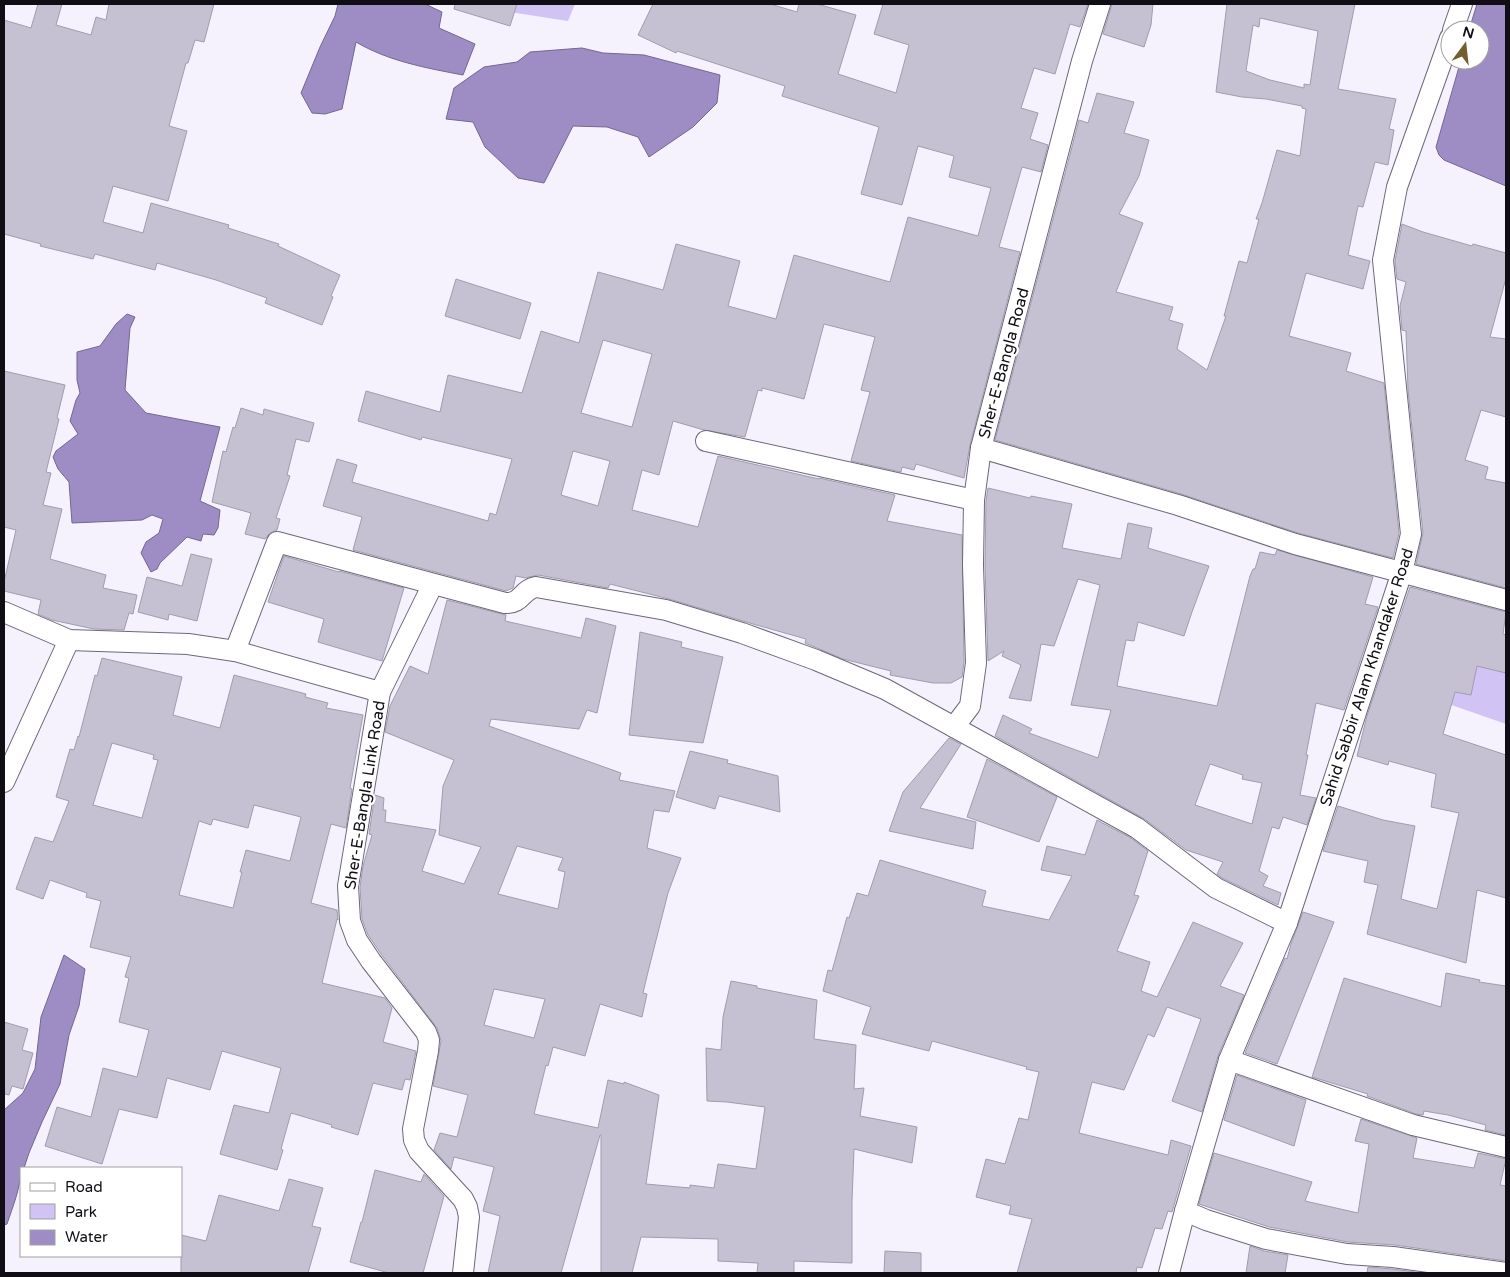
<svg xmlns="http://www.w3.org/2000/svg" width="1510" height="1277" viewBox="0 0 1510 1277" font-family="'Varela Round',sans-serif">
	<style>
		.green { fill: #d1c3f3 }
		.water { fill: #9e8dc4; stroke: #73678f }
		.building { fill: #c5c0d2; stroke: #a19cae; fill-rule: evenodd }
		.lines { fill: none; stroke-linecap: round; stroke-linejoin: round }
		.minor-casing { stroke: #6d6879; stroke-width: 22 }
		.minor { stroke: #fff; stroke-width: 20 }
		.labels { text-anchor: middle; stroke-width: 4.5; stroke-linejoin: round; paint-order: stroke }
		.street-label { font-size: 16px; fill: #100e14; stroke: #fff }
	</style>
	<rect width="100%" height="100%" fill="#f5f2fe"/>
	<g class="green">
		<path d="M492,4H575L568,21L490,9Z"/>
		<path d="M1409,636L1506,663V724L1394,685Z"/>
	</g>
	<g class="water">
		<path d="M338,4H425L442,12L439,28L475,44L463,75C426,68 388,61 356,42L342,109L325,114L312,113L301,93L320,47L335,16Z"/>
		<path d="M1477,4H1506V186L1444,160L1439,155L1436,147L1461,60H1480V30H1469Z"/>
		<path d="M582,48L603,53L644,55L720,75L717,103L693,127L649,157L638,137L607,127L573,126L544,183L518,178L485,147L473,122L446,119L454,88L484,67L517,62L530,52Z"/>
		<path d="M127,314L135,317L130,328L125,390L146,413L220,427L200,501L220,510L218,528L214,535L203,534L201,541L187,537L160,563L157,569L151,572L141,553L146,542L159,533L163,519L152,515L142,520L72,523L69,482L58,469L53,457L56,451L78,434L70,421L76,400L80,393L77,380V352L100,346L116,324Z"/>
		<path d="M64,955L85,969L79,1006L69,1035L60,1084L42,1122L29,1153L24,1168H21C21,1187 13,1206 7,1224L4,1225V1110L23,1093L35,1069L41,1017Z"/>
	</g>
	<g class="building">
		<path d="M38,4H62L56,25L91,35L96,17L106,20L109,4H214L204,42L195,40L188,63H186L169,126L187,131L168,201L113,186L103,222L143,233L151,203L229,225L228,228L279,244L278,246L340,275L331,296L333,297L322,325L265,303L267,298L216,280L157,263L155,270L95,254L93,259L40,246L41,244L4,234V20L31,28Z"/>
		<path d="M455,4H517L510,26L454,9Z"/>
		<path d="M653,4H770L797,12L799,4H817L856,15L838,74L896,93L909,45L874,34L883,4H1088L1080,27L1070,24L1055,74L1034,68L1021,108L1038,113L1030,139L1048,145L1041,172L1022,167L999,247L1020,252L970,445L964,478L916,464L914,470L902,467L901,472L851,461L870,392L861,390L875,337L824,324L804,399L762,388V391L758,390L745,437L704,430L673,421L659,475L642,470L632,510L698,527L718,456L819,479V478L895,495L887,521L962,535L964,662L962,677L951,683H933L890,675L891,671L843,659L805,643L806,639L753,624L669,599L610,584L608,588L538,575L525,578L516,576L513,588L506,591L353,550L362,517L323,506L337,459L357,465L352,482L488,521L490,513L496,515L512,459L422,437L421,440L358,421L366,391L440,412L448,375L522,393L541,331L579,343L598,272L663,290L676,244L740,261L728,306L776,319L794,255L890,282L908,217L978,236L991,188L949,177L954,156L918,146L902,205L861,194L879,127L782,96L785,86L677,51L676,53L638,35ZM603,340L652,354L632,427L581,413ZM573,451L610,461L598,506L561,495Z"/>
		<path d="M1112,4H1153L1151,25L1144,47L1103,34Z"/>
		<path d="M1227,4H1355L1338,89L1396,99L1389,129L1394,130L1388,165L1375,162L1363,207L1358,206L1348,255L1370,261L1363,289L1306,273L1289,336L1351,353L1346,371L1384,383L1399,533L1393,558L1298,533L1181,494L995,440L1079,120L1088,123L1097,93L1134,102L1124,133L1149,140L1139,176L1119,214L1143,223L1116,292L1173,307L1169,320L1183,324L1177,349L1207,370L1226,316H1224L1239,261L1247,263L1259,219H1256L1262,203L1277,150L1300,156L1306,109L1302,108V106L1266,99L1242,97L1216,92ZM1260,18L1318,31L1310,85L1304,84V88L1270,80L1246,71L1253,25L1259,27Z"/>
		<path d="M1402,224L1423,232L1472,246L1473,244L1506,253V278L1490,337L1506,339V417L1481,410L1465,460L1488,467L1485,479L1506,483V588L1416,564L1423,533L1408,390L1406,331L1402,330L1400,306L1406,282L1397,279L1395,261Z"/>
		<path d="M456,279L531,303L520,339L445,316Z"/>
		<path d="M4,371L65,385L57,418L59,419L46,472L51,473L43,505L62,509L50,559L106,575L103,588L137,595L133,614L129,613L124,630L94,629L52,620L38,614L41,600L4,591V582L16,530L4,527Z"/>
		<path d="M241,408L263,415L264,409L314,423L309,442L296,439L287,475L290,476L276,518L280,519L277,530L270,533L265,539L245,534L251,513L212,502L223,451L226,452L233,427L235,428Z"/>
		<path d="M988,488L1030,498L1031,496L1072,504L1062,548L1121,559L1128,523L1152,528L1148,548L1209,566L1192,612L1184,636L1138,622L1134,641L1126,640L1117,686L1217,706L1250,576L1253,569H1255L1260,552L1275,555L1277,550L1373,577L1365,604L1378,607L1344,710L1316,703L1306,755H1308L1300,795L1316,798L1307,825L1283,817L1279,829L1272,827L1259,871L1268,876L1263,886L1281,893L1278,905L1222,878L1217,874L1223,862L1186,850L1143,818L995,736L1003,715L1032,729L1029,733L1098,758L1111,710L1071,705L1100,585L1078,579L1054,646L1041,644L1031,701L1009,698L1021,665L1002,656L1004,651L988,661L985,565L986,501ZM1210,764L1243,775L1242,779L1262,783L1252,824L1195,805Z"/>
		<path d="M191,554L212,559L197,621L169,614L168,620L138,612L147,577L182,586Z"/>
		<path d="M284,556L339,572V571L404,588L382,661L318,642L324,619L268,602Z"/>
		<path d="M1410,587L1506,612L1503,634L1506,635V673L1477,666L1471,695L1455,692L1443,734L1506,755V898L1477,890L1466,963L1367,934L1378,885L1364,882L1368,861L1323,851L1338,806L1383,820L1415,826L1401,899L1437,909L1459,813L1431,807L1436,774L1389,761L1388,765L1357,756L1367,716Z"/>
		<path d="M447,600L506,615L505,621L581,638L586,618L616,626L597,713L587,710L579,729L491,719L489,726L621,773L619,780L675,791L669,812L654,810L647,848L681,858L668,893L648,972L643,993L647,994L642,1017L600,1004L585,1056L553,1047L548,1066L546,1065L534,1114L598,1128L608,1080L624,1084V1082L659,1095L646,1184L690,1188V1185L714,1188L718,1164L756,1169L765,1107L727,1102L707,1101L706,1048L721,1050L723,1017L731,981L757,986V988L817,1000L814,1039L856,1045L854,1089L864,1088L860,1116L917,1127L912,1163L854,1149L852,1201V1263L794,1261V1273H757L758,1263L718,1261V1239L641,1237L632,1273H601V1135H600L561,1273H488L500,1216L483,1211L494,1167L454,1157L451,1169L434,1150L440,1133L457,1137L468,1095L433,1086L441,1041L437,1028L381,954L368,935L362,919L360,887L363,866L372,835L369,834L375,795L384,798L383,810H386L385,822L436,830L422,871L464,884L481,847L439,835L443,786L454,760L385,732L390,706L410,666L428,674ZM517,846L563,858L558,870L565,872L558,909L498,894ZM494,989L545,999L534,1038L484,1025Z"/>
		<path d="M640,632L682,642L681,647L723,657L703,743L629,735Z"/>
		<path d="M102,658L182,677L173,715L220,728L234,675L306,694L305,697L328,703L326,708L363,715L350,788L352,789L346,828L331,824L311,903L337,910L338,920L337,919L322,983L385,998L392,1008L383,1042L416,1051L410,1080L405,1079L402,1090L373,1083L358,1135L331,1127L332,1125L291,1113L281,1149L283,1150L277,1170L220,1154L234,1105L269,1113L281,1068L222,1051L210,1090L167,1078L157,1118L119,1109L102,1164L45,1146L57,1107L91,1117L103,1068L137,1077L149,1030L119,1022L129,978L125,977L131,957L90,947L101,901L86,897L87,893L50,880L43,899L16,889L35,837L53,842L69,801L56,797L70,749L74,750L78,736L79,737L95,675L97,676ZM112,743L154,755L153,759L158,760L142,818L93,805ZM254,805L301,817L290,861L246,850L240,872H242L233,908L179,895L199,821L211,825L213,819L248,828Z"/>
		<path d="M949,738L961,744L920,808L976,822L973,849L889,831L903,792Z"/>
		<path d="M690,751L728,760L727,763L778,776L780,812L719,796L715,809L676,797Z"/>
		<path d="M987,759L1057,797L1039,842L967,817Z"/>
		<path d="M1097,820L1131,838L1148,851L1134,895L1139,896L1117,951L1150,962L1141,991L1157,997L1193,922L1243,943L1220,986L1244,995L1218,1056L1202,1112L1172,1101L1201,1019L1167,1007L1154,1037L1148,1034L1124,1090L1092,1082L1079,1133L1168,1155L1171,1140L1191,1146L1172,1212L1168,1211L1162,1229L1155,1228L1142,1268L1137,1267L1136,1273H1017L1032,1219L1009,1214L1011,1206L976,1197L986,1159L1005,1164L1019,1118L1028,1120L1039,1072L1026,1069L1027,1067L932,1041L929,1051L862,1034L871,1007L823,991L828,970L832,971L847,917L849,918L857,893L868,896L880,860L986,891L982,906L1049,920L1072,876L1041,870L1047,846L1085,855Z"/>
		<path d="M1303,912L1334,922L1277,1064L1245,1053L1285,958L1287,959L1291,944Z"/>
		<path d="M1446,973L1480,980L1479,982L1506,986V1135L1485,1130L1486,1125L1448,1115L1424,1111L1423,1115L1416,1114L1367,1096L1368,1094L1312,1077L1344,978L1441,1007Z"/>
		<path d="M4,1022L28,1029L22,1050L33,1053L23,1089L12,1086L9,1095L4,1094Z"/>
		<path d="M1237,1075L1306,1100L1294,1146L1224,1120Z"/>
		<path d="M1361,1119L1417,1138L1413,1158L1474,1168L1478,1153L1506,1159L1500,1185L1506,1186V1261L1395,1245L1348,1242L1269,1227L1199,1204L1214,1153L1312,1182L1305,1201L1358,1213L1369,1144L1355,1141Z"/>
		<path d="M375,1170L421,1182L424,1174L444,1196L423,1273H389L350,1262L361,1222H362Z"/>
		<path d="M289,1179L323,1188L312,1226L321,1228L308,1273H181V1235L206,1241L219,1195L279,1211Z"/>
		<path d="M1250,1246L1264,1251L1288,1255L1285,1273H1246Z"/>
		<path d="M885,1251L921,1253V1273H884Z"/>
		<path d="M1368,1267L1392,1269L1423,1273H1367Z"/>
	</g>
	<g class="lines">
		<defs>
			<g id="minor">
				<path d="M1453,30L1462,4"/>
				<path d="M706,441L974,500"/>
				<path d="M981,448L1178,505L1295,544L1506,600"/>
				<path d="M433,584L380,692L348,886L350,921L357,940L371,961L426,1032L429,1040L428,1051L413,1129L414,1140L419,1151L463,1199L467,1207L469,1217L463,1273"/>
				<path d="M4,612L69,640L188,644L235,651L277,542L505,603C522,604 522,589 536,587L666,610L742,633L816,660L885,689L1137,828L1216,888L1287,923"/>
				<path d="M235,651L380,692"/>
				<path d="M954,727L970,706L976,663L973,565L974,500L981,448L1082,61L1100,4"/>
				<path d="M4,782L69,640"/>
				<path d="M1229,1060L1413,1125L1506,1147"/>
				<path d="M1185,1211L1206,1220L1266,1239L1347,1254L1393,1257L1506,1273"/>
				<path d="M1169,1273L1185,1211L1229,1060L1287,923L1402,572L1411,534L1383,260L1397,187L1450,38"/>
			</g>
		</defs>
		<use href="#minor" class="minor-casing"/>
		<use href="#minor" class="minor"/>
	</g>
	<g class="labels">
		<g class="street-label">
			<text transform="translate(1003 363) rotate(-75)" y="6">Sher-E-Bangla Road</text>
			<text transform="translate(1366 677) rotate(-72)" y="6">Sahid Sabbir Alam Khandaker Road</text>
			<text transform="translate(364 795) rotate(-81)" y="6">Sher-E-Bangla Link Road</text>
		</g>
	</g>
	<rect width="1510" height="1277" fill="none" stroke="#100e14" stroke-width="10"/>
	<rect x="20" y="1167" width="162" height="90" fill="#ffffff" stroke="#9f9fa1"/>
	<rect x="30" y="1183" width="25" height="8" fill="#ffffff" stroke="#9f9fa1"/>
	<text x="65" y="1192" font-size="15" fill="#100e14">Road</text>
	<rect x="30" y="1204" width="25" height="15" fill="#d1c3f3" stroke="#9f9fa1"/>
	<text x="65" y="1217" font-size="15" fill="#100e14">Park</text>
	<rect x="30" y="1230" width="25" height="15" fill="#9e8dc4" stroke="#9f9fa1"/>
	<text x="65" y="1242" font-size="15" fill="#100e14">Water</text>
	<g transform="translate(1465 45) rotate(15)"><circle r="24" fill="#ffffff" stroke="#9f9fa1"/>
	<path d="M0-4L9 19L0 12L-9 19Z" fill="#735f2e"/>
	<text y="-8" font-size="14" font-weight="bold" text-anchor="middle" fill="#100e14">N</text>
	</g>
</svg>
